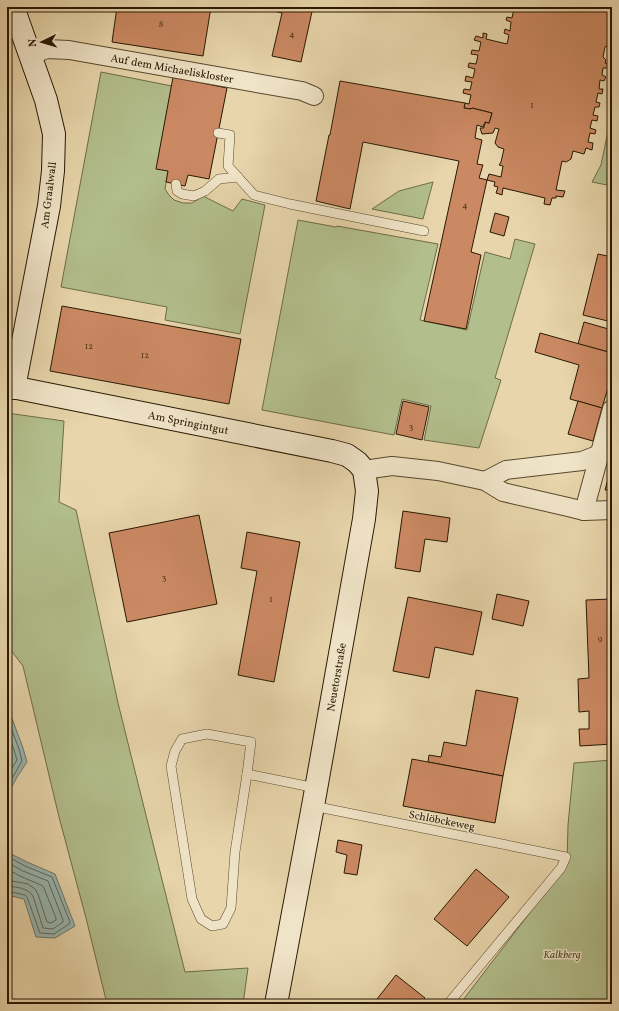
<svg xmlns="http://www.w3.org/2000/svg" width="619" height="1011" viewBox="0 0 619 1011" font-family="Vollkorn,serif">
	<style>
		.green { fill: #b2be8c; stroke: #6d6c47 }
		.water { fill: #99b7b2; stroke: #6c786c }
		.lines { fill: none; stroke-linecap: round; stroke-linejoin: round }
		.shore { stroke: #60685a; stroke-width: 1 }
		.building { fill: #cb8963; stroke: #281902 }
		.lane-casing { stroke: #58482c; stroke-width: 10 }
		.street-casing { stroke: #58482c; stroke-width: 20 }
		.secondary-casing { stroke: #281902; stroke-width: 24 }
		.lane { stroke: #f0e4c8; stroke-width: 9 }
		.street { stroke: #f0e4c8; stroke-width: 18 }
		.secondary { stroke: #f0e4c8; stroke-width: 22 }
		.labels { text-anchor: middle; stroke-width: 3; stroke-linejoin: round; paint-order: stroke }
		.number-label { font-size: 9px; fill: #51351a }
		.street-label { font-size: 11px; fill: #281902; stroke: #f0e4c8 }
		.park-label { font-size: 11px; font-style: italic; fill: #514b2b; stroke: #f0e4c8 }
	</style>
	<rect width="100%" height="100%" fill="#e8d5ab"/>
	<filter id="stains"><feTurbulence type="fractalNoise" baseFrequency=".005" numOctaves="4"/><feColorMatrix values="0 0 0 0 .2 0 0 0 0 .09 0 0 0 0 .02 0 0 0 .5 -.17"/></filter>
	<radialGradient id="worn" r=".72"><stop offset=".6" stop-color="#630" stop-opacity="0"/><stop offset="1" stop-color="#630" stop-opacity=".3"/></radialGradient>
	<g class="green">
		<path d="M101,72L172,86L168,171L165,189L169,195L174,200L183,203H192L203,196L233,211L242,199L265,205L240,334L165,320L167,307L61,287Z"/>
		<path d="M612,112V186L592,182L601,165Z"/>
		<path d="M433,182L423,219L372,209L399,191Z"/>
		<path d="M298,220L336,227L337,226L438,244L420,320L467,330L485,252L510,259L515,239L535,244L495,378L501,380L479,448L424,440L431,406L402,399L394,435L262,410Z"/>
		<path d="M7,413L64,421L59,502L76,510L118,703L185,972L248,968L243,1004H107L86,918L59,817L23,666L7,645Z"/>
		<path d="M612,760V1004H460L567,864L568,825L574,763Z"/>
	</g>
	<g class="water">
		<path d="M7,705L23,748L27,762L17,777L7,796Z"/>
		<path d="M7,852L27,862L55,874L75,926L55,938L36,937L24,899L7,895Z"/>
	</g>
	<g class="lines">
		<g class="shore">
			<path d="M7,717L19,749L22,761L7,787"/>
			<path d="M7,731L14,750L17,760L7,776"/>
			<path d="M7,856L25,866L52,877L70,922L69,924L54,934L40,933L27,897L25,895L7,891"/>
			<path d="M7,862L23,871L48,881L63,920V922L53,929L43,928L33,896C28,888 16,887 7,886"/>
			<path d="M7,869L20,876L43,886L56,918V920L51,923L47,922L38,894L35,889L28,884L7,880"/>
		</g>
	</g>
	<g class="building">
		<path d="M117,7H211L203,56L112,42Z"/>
		<path d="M257,7H313L301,62L272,56L282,13Z"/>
		<path d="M509,7H612V28H611L609,36L612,37V42L610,41L609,45L605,47L603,57L606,60L605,63L609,64L608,68H603L602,75L606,77L604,81L600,80L599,89H603L602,94L598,93L596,102L600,103L599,107H595L593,115L598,116L597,121L592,120L590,128L596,130L595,134L590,133L588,142L593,143L592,150L586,148L584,154L573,151L571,159L566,162L562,161L556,190L565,191L563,197L556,196V198H552L550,205L544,204L545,198L503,188L502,195L496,193L498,187L494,186L495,182L487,180L489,174L501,177L503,166L499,165L501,162L504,149L498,147L495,143L499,129L495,128L493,133L482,134L480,128H484V124H485V122L489,123L492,113L472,108L471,109L464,108L465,103L469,104L471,95L463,93L464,89L470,90L472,82L465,81L466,76L473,78L475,69L468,67L469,63L476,64L478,55L471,54L472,50L479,51L481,42L474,40L476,36L483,38V33L487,34L486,39L507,44L509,35L504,33L505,29L510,31L511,22L506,20L507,17L512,18L514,8Z"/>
		<path d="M173,77L227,88L209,179L188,175L185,186L166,182L168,171L156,169Z"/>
		<path d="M340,81L465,103L464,108L471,109L472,108L492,113L489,123L485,122V124H484L483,127L477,125L475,138L482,140L477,164L483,165L479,178L487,180L471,252L481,255L466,329L424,321L459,161L363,142L350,209L316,201L329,135H330Z"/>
		<path d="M495,213L509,217L504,236L490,232Z"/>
		<path d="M598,254L612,257V322L583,315Z"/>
		<path d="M62,306L241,339L229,404L50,371Z"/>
		<path d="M584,322L612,330V353L578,344Z"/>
		<path d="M540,333L612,353V374L602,408L570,399L579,365L535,352Z"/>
		<path d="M403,401L429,407L422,440L396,434Z"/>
		<path d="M578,401L602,408L593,441L568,434Z"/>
		<path d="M612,464V490H605Z"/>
		<path d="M403,511L450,518L447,542L425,539L420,572L395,568Z"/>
		<path d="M199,515L217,604L127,622L109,533Z"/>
		<path d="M247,532L300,542L274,682L238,675L257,571L241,568Z"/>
		<path d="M497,594L529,601L523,626L492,619Z"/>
		<path d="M408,597L482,612L473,655L435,647L429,678L393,671Z"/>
		<path d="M612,599V744L580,746L579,729H589V711L579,712L578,679L589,678L586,600Z"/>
		<path d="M476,690L518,698L503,776L428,762L429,755L441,757L444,742L466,746Z"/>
		<path d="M412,759L503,776L495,823L403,806Z"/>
		<path d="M338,840L362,845L357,875L344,873L347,855L336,852Z"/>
		<path d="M476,869L509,897L467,946L434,919Z"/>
		<path d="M396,975L425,998L419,1004H373Z"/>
	</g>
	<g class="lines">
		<defs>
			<g id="lane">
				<path d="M218,133L230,135L228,166L254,195L290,204L424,231"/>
				<path d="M176,184L177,191L182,194L194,196L205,191L219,179L238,177"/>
				<path d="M207,734L251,742L247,774L235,852L231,908L223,924L212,926L201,919L192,899L171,766L175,751L182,739Z"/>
				<path d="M247,774L316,788"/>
				<path d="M313,806L566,857L561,868L448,1004"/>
			</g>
			<g id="street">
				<path id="s1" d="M31,55L47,49L69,50L302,91L314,96"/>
				<path d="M364,470L392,466L438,471L485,481L503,492L568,507L584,511L612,510"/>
				<path d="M485,481L506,470L582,461L600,454"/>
				<path d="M584,511L612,409"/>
			</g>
			<g id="secondary">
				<path d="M13,7L46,100L54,134L53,171L49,206L14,388"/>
				<path id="s2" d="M7,386L332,451L347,455L357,462L364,470L367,491L364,519L313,806L276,1004"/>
			</g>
		</defs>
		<use href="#lane" class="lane-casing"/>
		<use href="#street" class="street-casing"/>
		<use href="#secondary" class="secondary-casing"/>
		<use href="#lane" class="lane"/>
		<use href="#street" class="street"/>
		<use href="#secondary" class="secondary"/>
	</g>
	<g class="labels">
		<g class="number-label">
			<text x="161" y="27">8</text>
			<text x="292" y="37">4</text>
			<text x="532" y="108">1</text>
			<text x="465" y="208">4</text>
			<text x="89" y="349">12</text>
			<text x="145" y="358">12</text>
			<text x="411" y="429">3</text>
			<text x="164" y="580">3</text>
			<text x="271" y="602">1</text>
			<text x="600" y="642">9</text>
		</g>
		<g class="street-label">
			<text dy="4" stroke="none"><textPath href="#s1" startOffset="144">Auf dem Michaeliskloster</textPath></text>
			<text transform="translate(48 195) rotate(-83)" y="4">Am Graalwall</text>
			<text dy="4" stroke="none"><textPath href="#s2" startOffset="185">Am Springintgut</textPath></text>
			<text transform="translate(336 677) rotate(-80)" y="4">Neuetorstraße</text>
			<text transform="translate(442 820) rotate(11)" y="4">Schlöbckeweg</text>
		</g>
		<g class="park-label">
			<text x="562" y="958">Kalkberg</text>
		</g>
	</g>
	<rect width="619" height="1011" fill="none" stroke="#e8d5ab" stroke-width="24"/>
	<rect x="8" y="8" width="603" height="995" fill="none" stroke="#281902" stroke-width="2"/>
	<rect x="12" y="12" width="595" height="987" fill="none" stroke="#281902"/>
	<g transform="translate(42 42) rotate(265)" stroke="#f0e4c8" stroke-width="3" paint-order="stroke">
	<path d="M0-3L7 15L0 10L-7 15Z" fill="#281902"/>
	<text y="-6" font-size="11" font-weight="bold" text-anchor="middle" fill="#281902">N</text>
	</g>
	<rect width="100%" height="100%" filter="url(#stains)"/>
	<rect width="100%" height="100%" fill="url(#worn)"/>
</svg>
